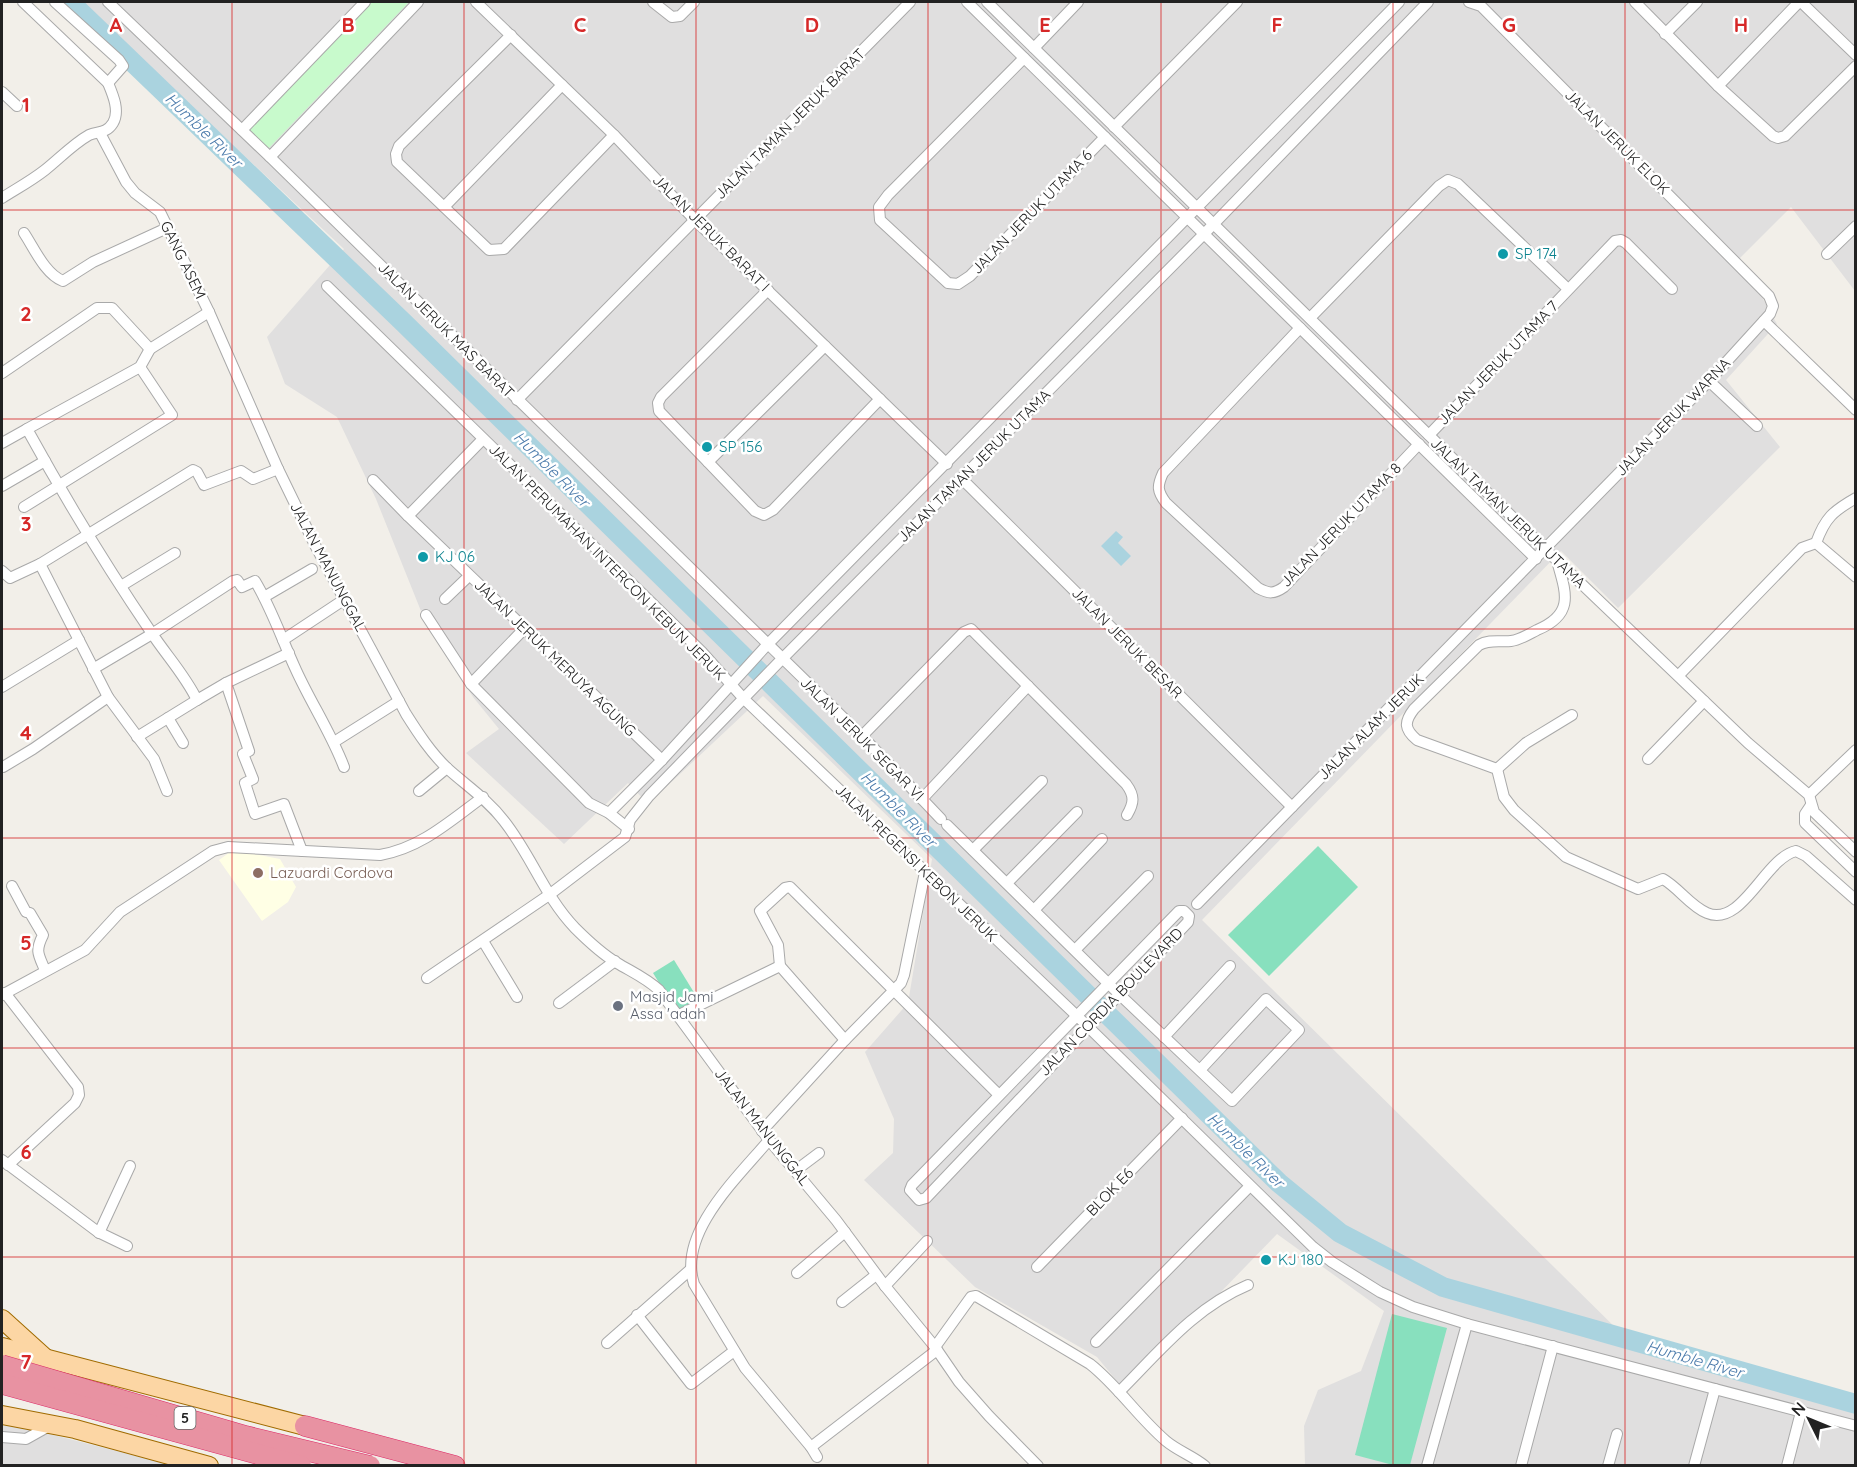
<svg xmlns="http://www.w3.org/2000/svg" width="1857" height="1467" viewBox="0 0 1857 1467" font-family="Quicksand,sans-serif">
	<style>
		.residential { fill: #e0dfdf }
		.education { fill: #ffffe5 }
		.park { fill: #c8facc }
		.pitch { fill: #88e0be }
		.water { fill: #aad3df }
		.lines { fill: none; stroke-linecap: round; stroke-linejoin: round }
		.river { stroke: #aad3df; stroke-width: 20 }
		.minor-casing { stroke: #a9a9a9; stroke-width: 12 }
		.primary-casing { stroke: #a06b00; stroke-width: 20 }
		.motorway-casing { stroke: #dc2a67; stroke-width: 21 }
		.minor { stroke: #fff; stroke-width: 10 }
		.primary { stroke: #fcd6a4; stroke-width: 18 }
		.motorway { stroke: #e892a2; stroke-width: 20 }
		.motorway-bridge-casing { stroke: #dc2a67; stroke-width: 21; stroke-linecap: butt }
		.motorway-bridge { stroke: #e892a2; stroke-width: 20 }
		.grid { fill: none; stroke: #d62828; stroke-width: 1.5; stroke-opacity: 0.55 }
		.culture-dot { fill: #0f9aa8; stroke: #fff; stroke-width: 2 }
		.education-dot { fill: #8d6e63; stroke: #fff; stroke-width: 2 }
		.worship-dot { fill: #6b7280; stroke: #fff; stroke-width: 2 }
		.labels { text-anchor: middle; stroke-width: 5; stroke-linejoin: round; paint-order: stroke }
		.shield { fill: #fff; stroke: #646464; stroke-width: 1.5 }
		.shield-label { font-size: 14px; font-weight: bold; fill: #222 }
		.street-label { font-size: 15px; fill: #222; stroke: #fff }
		.culture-label { font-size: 15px; fill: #0d838f; stroke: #fff; text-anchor: start }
		.education-label { font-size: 15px; fill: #785e54; stroke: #fff; text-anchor: start }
		.worship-label { font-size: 15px; fill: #5b616d; stroke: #fff; text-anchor: start }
		.water-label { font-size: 16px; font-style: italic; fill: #4a7aab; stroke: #fff }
		.grid-label { font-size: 20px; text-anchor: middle; font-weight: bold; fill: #d62828; stroke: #fff; stroke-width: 5; stroke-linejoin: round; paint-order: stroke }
	</style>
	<rect width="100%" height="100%" fill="#f2efe9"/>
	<g class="residential">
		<path d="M80,2H1855V291L1791,207L1740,258L1777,324L1726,380L1780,447L1618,608L1561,551L1202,920L1629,1341L1855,1402V1465H1305L1304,1426L1318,1390L1361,1371L1384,1311L1277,1234L1125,1391L1097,1357L975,1287L864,1180L893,1153L894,1119L865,1052L908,1003L932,859L763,696L648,804L628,783L564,844L466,753L499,729L473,697L423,616L376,499L337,417L285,384L267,337L344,249Z"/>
		<path d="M2,1422L172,1465H2Z"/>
	</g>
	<path class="education" d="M233,850L280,859L296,887L288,902L262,921L219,860Z"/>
	<path class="park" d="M372,2H409L267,150L247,132Z"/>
	<g class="pitch">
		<path d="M1318,846L1358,887L1269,976L1228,935Z"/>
		<path d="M674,960L698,999L677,1012L653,973Z"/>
		<path d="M1392,1314L1447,1328L1410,1465H1393L1355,1455Z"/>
	</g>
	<path class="water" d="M1116,531L1123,537L1118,543L1131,556L1121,566L1101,546Z"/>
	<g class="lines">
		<path class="river" d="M70,2L404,323L1279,1183L1340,1233L1443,1287L1856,1404"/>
		<defs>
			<g id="minor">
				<path d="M55,2L119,60L123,66L108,83"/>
				<path d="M108,2L270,157L862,736L941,819"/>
				<path d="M476,2L614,135L695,220L947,464"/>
				<path d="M653,2L672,17L680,16L694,2"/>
				<path d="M967,2L1536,559"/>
				<path d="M987,2L1545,549L1748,743L1809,795L1814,812L1856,852"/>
				<path d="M1635,2L1718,86L1773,136L1778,138L1785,136L1856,66"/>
				<path d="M1801,2L1856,55"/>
				<path d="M1665,34L1697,2"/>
				<path d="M511,35L399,146L396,154L397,162L489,250L504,249L614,135"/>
				<path d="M1034,48L1078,2"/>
				<path d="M1024,58L888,195L879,207L880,220L948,283L958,284L970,276L1105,137"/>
				<path d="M1718,86L1799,2"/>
				<path d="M2,92L17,106"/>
				<path d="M1114,127L1237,2"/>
				<path d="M242,130L365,2"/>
				<path d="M100,133L126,182L135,193L160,212L209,312L278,469L316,547L406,714C418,733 431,753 448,769C467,786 488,800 504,821C531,855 545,897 575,928C587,940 602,954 617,963C632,972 646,978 659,990L769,1140L836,1220L885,1286L935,1347L959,1382L989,1416L1038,1466"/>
				<path d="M270,157L418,2"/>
				<path d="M2,198C16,189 31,181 45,170C59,159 73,144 89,135C98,131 106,134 113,123C120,111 113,95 108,83L23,2"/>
				<path d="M444,207L562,85"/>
				<path d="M24,233C34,248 45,274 63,281L93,262L167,228"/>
				<path d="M1827,254L1856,226"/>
				<path d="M327,286L702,652L744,699L1077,1016L1313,1247L1332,1262L1380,1292L1413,1307L1467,1324L1856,1426"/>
				<path d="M768,290L661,397L658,403L659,411L755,511L764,515L773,510L880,399"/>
				<path d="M209,312L150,349L140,367L27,429C65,498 106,566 151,632C166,655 185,675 197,700L226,683L289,653"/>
				<path d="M1310,318L1439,186L1448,180L1458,184L1568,289"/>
				<path d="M1764,321L1856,410"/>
				<path d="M1300,328L1163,473C1157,486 1157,491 1166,503L1258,588C1269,594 1274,594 1284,587L1419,444"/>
				<path d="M2,373L97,308H112L150,349"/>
				<path d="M1709,381L1757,426"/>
				<path d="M517,400L910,2"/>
				<path d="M1429,435L1615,241L1621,240L1626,243L1672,289"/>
				<path d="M2,443L27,429"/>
				<path d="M708,462L825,346"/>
				<path d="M962,479L1292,807"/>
				<path d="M373,480L408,516L662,760"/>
				<path d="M2,486L45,461"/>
				<path d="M24,507L172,415L140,367"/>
				<path d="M408,516L483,439"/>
				<path d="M1816,543C1825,518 1833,511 1856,498"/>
				<path d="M1557,561C1566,593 1575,614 1537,630C1529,634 1520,640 1511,641C1500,642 1489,639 1479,645L1414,709C1404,722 1404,729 1417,740L1497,769L1504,797L1514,810L1566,857L1638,889L1663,879C1679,888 1690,906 1707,913C1742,928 1765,858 1796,851L1806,856L1856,900"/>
				<path d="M2,571L10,578L40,564"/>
				<path d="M121,586L175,553"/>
				<path d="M264,597L312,569"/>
				<path d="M445,599L469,576"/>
				<path d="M426,615L471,684L589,803L609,813L629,829"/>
				<path d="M283,640L345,599"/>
				<path d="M93,669L152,634L233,581L237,580L242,587L255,581C272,609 282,640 296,670C311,703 331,733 344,767"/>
				<path d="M1679,675L1802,548L1816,543L1856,577"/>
				<path d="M226,683L249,751L243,754L253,779L245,783L255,814L284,804L302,851"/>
				<path d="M471,684L524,629"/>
				<path d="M2,687L79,640"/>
				<path d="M168,718L183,743"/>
				<path d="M862,736L964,632L971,629L1126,784C1135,796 1134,803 1127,815"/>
				<path d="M137,737L197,700"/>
				<path d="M334,742L399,701"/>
				<path d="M1648,759L1704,701"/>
				<path d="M3,767L33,749L108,697"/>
				<path d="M1497,769L1526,743L1572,715"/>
				<path d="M167,791L154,759L108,697L40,564L193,470L197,472L204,485L241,471L253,479L278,469"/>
				<path d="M419,791L447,768"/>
				<path d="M1809,795L1856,750"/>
				<path d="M922,799L1028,686"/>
				<path d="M1811,805L1805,814V823L1856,872"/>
				<path d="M609,813L662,760L767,645L1399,2"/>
				<path d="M947,825L1119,994L1232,1101L1299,1030L1266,999L1200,1070"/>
				<path d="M973,850L1042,781"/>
				<path d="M1007,883L1077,812"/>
				<path d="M12,886L26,912L30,913L43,935C35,951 38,954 45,970"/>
				<path d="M1197,904L1709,381L1770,314L1773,306L1769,296L1481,6L1469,2"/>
				<path d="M1034,910L1102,839"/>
				<path d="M1179,911H1184L1189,916L1188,922L926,1198L919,1200L910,1190L912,1185Z"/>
				<path d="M483,941L517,997"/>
				<path d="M1075,950L1148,876"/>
				<path d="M780,966L778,945L760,911L785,888L790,887L999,1095"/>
				<path d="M427,978L549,895L625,837L630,820L649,796L778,663L1204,234L1428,2"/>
				<path d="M5,993L78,1087L79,1095L75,1103L8,1165"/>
				<path d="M2,995L85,950L120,912L213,851L228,847L380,855C421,848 450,821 483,797"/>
				<path d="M559,1003L615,961"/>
				<path d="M677,1016L780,966L845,1040"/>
				<path d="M1164,1037L1230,966"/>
				<path d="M762,1131L845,1040L901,983L904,975L925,872"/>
				<path d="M769,1140C739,1176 677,1233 694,1284L745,1368L811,1447L817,1457"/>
				<path d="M2,1160L98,1232L127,1246"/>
				<path d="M795,1171L819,1153"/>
				<path d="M99,1233L130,1166"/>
				<path d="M1037,1267L1182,1118"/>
				<path d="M797,1273L845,1232"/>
				<path d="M885,1286L927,1241"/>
				<path d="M842,1302L876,1275"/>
				<path d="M637,1315L691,1384L734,1351"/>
				<path d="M1096,1342L1249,1187"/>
				<path d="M607,1343L691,1269"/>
				<path d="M935,1347L971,1297L976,1296L1090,1364C1118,1386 1138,1417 1166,1441C1178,1451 1193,1456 1205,1466"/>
				<path d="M1119,1392C1159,1352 1195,1307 1248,1285"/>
				<path d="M2,1437L26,1439L51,1425"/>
				<path d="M811,1447L937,1350"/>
				<path d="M1427,1466L1467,1324"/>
				<path d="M1521,1466L1553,1346"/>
				<path d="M1608,1466L1617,1434"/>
				<path d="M1694,1466L1715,1389"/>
				<path d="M1787,1466L1801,1412"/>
			</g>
			<g id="primary">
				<path d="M2,1319L44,1357"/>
				<path d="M2,1347L305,1426"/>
				<path d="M2,1415L75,1429L209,1466"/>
			</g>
			<path id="motorway" d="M305,1426L455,1466"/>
		</defs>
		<use href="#minor" class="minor-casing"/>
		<use href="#primary" class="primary-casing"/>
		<use href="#motorway" class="motorway-casing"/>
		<use href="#minor" class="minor"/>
		<use href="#primary" class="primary"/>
		<use href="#motorway" class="motorway"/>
		<defs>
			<g id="motorway-bridge">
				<path d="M2,1365L246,1436L370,1466"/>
				<path d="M2,1384L301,1466"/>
			</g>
		</defs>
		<use href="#motorway-bridge" class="motorway-bridge-casing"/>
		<use href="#motorway-bridge" class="motorway-bridge"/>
	</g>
	<path class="grid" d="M232,2V1466M464,2V1466M696,2V1466M928,2V1466M1161,2V1466M1393,2V1466M1625,2V1466M2,210H1856M2,419H1856M2,629H1856M2,838H1856M2,1048H1856M2,1257H1856"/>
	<g class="culture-dot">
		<circle cx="1503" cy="254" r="6"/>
		<circle cx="707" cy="447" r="6"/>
		<circle cx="423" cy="557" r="6"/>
		<circle cx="1266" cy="1260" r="6"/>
	</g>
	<circle class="education-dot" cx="258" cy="873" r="6"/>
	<circle class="worship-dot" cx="618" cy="1006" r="6"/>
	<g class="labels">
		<rect class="shield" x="174.5" y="1407" width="21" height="22" rx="4.5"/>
		<g class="shield-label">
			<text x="185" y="1423">5</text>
		</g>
		<g class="street-label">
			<text transform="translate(790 124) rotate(-45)" y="5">JALAN TAMAN JERUK BARAT</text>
			<text transform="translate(1617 142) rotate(45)" y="5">JALAN JERUK ELOK</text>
			<text transform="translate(1032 212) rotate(-46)" y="5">JALAN JERUK UTAMA 6</text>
			<text transform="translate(711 233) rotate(45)" y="5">JALAN JERUK BARAT I</text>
			<text transform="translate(183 260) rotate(64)" y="5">GANG ASEM</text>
			<text transform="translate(446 330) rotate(45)" y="5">JALAN JERUK MAS BARAT</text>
			<text transform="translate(1498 363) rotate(-46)" y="5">JALAN JERUK UTAMA 7</text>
			<text transform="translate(1673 417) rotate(-46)" y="5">JALAN JERUK WARNA</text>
			<text transform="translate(974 466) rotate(-45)" y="5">JALAN TAMAN JERUK UTAMA</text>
			<text transform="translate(1508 513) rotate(44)" y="5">JALAN TAMAN JERUK UTAMA</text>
			<text transform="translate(1341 525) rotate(-46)" y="5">JALAN JERUK UTAMA 8</text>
			<text transform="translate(607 562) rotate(45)" y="5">JALAN PERUMAHAN INTERCON KEBUN JERUK</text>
			<text transform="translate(328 567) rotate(62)" y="5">JALAN MANUNGGAL</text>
			<text transform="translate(1127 643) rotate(45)" y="5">JALAN JERUK BESAR</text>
			<text transform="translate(555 658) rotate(44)" y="5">JALAN JERUK MERUYA AGUNG</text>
			<text transform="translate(1371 727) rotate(-45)" y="5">JALAN ALAM JERUK</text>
			<text transform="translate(862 739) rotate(45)" y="5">JALAN JERUK SEGAR VI</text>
			<text transform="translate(916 863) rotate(44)" y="5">JALAN REGENSI KEBON JERUK</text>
			<text transform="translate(1111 1002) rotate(-46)" y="5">JALAN CORDIA BOULEVARD</text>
			<text transform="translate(762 1127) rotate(52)" y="5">JALAN MANUNGGAL</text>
			<text transform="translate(1110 1192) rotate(-46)" y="5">BLOK E6</text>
		</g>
		<g class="culture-label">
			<text x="1515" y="259">SP 174</text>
			<text x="719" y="452">SP 156</text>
			<text x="435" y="562">KJ 06</text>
			<text x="1278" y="1265">KJ 180</text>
		</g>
		<g class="education-label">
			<text x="270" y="878">Lazuardi Cordova</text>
		</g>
		<g class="worship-label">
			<text x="630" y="1002">Masjid Jami<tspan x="630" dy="17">Assa 'adah</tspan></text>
		</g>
		<g class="water-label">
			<text transform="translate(204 130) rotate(44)" y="6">Humble River</text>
			<text transform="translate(552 469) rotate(45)" y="6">Humble River</text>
			<text transform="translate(899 809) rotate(45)" y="6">Humble River</text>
			<text transform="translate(1246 1150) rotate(44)" y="6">Humble River</text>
			<text transform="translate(1695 1359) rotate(16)" y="6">Humble River</text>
		</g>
	</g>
	<g class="grid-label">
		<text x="116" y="32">A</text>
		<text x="348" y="32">B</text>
		<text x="580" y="32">C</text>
		<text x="812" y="32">D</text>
		<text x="1045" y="32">E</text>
		<text x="1277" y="32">F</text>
		<text x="1509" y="32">G</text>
		<text x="1741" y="32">H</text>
		<text x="26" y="112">1</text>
		<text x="26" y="321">2</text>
		<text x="26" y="531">3</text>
		<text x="26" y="740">4</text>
		<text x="26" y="950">5</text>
		<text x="26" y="1159">6</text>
		<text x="26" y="1369">7</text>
	</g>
	<rect width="1857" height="1467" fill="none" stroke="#222222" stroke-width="6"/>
	<g transform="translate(1809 1419) rotate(313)" stroke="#ffffff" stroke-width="4.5" paint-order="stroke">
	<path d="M0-4.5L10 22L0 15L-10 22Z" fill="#222222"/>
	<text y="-9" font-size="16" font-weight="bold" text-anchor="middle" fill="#222222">N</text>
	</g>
</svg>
